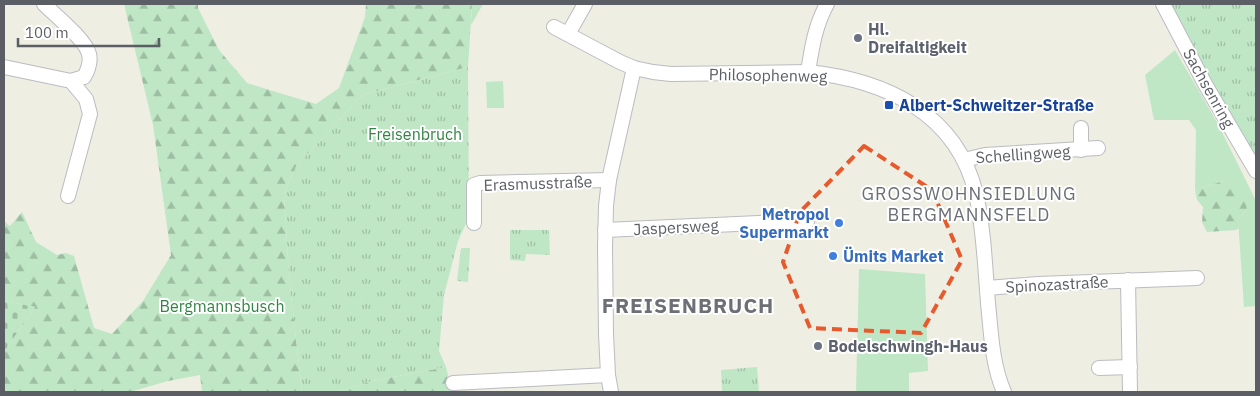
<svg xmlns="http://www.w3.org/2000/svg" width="1260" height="396" viewBox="0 0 1260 396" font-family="'IBM Plex Sans',sans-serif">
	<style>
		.grass { fill: #bfe7c5 }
		.forest { fill: url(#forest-firs) }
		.cemetery { fill: url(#cemetery-stones) }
		.park { fill: url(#park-tufts) }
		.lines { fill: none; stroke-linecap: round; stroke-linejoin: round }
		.minor-casing { stroke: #bbbcc2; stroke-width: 16 }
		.minor { stroke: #fff; stroke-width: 14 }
		.marked { fill: none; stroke: #e75a2d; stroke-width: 4; stroke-dasharray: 10 6; stroke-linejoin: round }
		.worship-dot { fill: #6b7280; stroke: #fff; stroke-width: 2 }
		.transit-dot { fill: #1a4fb4; stroke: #fff; stroke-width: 2 }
		.shop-dot { fill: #3f7fe0; stroke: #fff; stroke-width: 2 }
		.labels { text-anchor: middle; stroke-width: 4; stroke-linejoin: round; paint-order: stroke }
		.worship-label { font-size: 16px; font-weight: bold; fill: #5b616d; stroke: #fff; text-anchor: start }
		.street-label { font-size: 16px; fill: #5b5e64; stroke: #fff }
		.transit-label { font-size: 16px; font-weight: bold; fill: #164399; stroke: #fff; text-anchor: start }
		.park-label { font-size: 16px; fill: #328444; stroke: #fff }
		.shop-label { font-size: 16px; font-weight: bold; fill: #366cbe; stroke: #fff; text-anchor: end }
		.neighbourhood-label { font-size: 18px; letter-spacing: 1px; fill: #6c6f76; stroke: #fff }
		.district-label { font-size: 21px; font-weight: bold; letter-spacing: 1px; fill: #6c6f76; stroke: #fff }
	</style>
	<defs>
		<pattern id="forest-firs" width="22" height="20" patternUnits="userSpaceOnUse" patternTransform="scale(1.25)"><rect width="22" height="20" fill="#bfe7c5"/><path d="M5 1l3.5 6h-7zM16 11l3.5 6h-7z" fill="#9ebea4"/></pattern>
		<pattern id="cemetery-stones" width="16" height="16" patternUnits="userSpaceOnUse" patternTransform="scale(1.25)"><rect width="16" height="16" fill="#bfe7c5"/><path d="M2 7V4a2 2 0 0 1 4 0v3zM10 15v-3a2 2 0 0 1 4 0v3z" fill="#9ebea4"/></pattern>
		<pattern id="park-tufts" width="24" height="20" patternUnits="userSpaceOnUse" patternTransform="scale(1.25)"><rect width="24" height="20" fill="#bfe7c5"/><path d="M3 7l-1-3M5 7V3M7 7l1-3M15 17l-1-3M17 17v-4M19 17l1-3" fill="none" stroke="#9ebea4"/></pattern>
	</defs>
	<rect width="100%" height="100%" fill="#eeeee3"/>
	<g class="grass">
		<path d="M472,4H483L471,25Z"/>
		<path d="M1175,50L1218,124L1256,201V306L1244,307L1238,219L1247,210L1223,181L1195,190L1196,130L1189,120H1154L1145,75Z"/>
		<path d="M503,81L504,108H487L486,82Z"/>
		<path d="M859,269L925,274L928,371L909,373V392H856Z"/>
	</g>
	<g class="forest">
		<path d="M124,4H198V8L219,50L247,83L316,104L339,88L365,17L366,4H472L468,67L362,95L295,168L284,194L289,276L302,392H202L200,375L168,381L130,392H4V352L35,307L4,301V221L10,226L22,212L36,242L57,255L66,253L74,256L94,328L112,334L143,301L171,255L153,125Z"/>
		<path d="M1223,181L1243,190L1247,210L1238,219L1239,228L1236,230L1207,232L1202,222L1203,207L1197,200L1195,190Z"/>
		<path d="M446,367L452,392H336L372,381Z"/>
	</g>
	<path class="cemetery" d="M4,301L35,307L4,352Z"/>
	<g class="park">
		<path d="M1169,4H1256V156L1209,78Z"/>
		<path d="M468,67L469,217L458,241L444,295L439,351L446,367L372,381L336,392H302L289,276L284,194L295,168L362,95Z"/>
		<path d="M510,230H549L550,255L526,254L525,261L510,260Z"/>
		<path d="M461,248H470L468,282L457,281Z"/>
		<path d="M757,367L759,392H722L721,370Z"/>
	</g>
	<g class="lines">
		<defs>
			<g id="minor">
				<path d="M1163,4L1205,84L1256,171"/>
				<path d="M554,27L620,62L634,68L653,72L671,74L808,72C885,80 957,113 976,194C984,230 985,267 988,303C991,333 992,364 1004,392"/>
				<path d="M568,34L585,4"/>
				<path d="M4,67L71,81L84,77C88,70 91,62 89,54C86,40 55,15 44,4"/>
				<path d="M808,72C812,47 815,26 827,4"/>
				<path d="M1081,150V128"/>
				<path d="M964,160L985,155L1098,148"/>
				<path d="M68,196L90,114L86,99L71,81"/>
				<path d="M474,223V185L480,183L609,180"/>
				<path d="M605,230L783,222H807"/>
				<path d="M1128,280L1130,392"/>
				<path d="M987,288L1038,284L1197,278"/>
				<path d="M1099,368L1130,367"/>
				<path d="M453,383L608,375"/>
				<path d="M611,392L608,375L606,334L605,247L606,206L609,180L634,68"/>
			</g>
		</defs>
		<use href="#minor" class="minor-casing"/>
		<use href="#minor" class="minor"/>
	</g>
	<path class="marked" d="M864,146L932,190L962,260L921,333L810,328L783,262L800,212Z"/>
	<g class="worship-dot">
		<circle cx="858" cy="38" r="5"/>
		<circle cx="818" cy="346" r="5"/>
	</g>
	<rect class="transit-dot" x="884" y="100" width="10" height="10" rx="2.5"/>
	<g class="shop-dot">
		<circle cx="839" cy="223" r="5"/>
		<circle cx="833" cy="256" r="5"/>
	</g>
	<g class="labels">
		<g class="worship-label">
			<text x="868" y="35">Hl.<tspan x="868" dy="18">Dreifaltigkeit</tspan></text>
			<text x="828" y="352">Bodelschwingh-Haus</text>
		</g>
		<g class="street-label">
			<text transform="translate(768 75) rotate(1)" y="6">Philosophenweg</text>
			<text transform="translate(1209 88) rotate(61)" y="6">Sachsenring</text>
			<text transform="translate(1023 154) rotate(-4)" y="6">Schellingweg</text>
			<text transform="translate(538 183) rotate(-2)" y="6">Erasmusstraße</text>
			<text transform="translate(676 227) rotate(-3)" y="6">Jaspersweg</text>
			<text transform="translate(1057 284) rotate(-3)" y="6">Spinozastraße</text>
		</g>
		<g class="transit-label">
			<text x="899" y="111">Albert-Schweitzer-Straße</text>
		</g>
		<g class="park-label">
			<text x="415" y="140">Freisenbruch</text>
			<text x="222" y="312">Bergmannsbusch</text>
		</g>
		<g class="shop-label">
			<text x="829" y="220">Metropol<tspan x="829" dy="18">Supermarkt</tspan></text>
			<text x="843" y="262" text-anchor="start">Ümits Market</text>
		</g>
		<g class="neighbourhood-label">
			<text x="969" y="200">GROSSWOHNSIEDLUNG<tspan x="969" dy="21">BERGMANNSFELD</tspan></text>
		</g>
		<g class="district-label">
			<text x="688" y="313">FREISENBRUCH</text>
		</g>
	</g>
	<rect width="1260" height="396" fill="none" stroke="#5b5e64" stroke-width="10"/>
	<path d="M18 38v8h141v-8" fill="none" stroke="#5b5e64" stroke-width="2.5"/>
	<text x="25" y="38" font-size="15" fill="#5b5e64" stroke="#ffffff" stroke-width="4" paint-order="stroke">100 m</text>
</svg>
